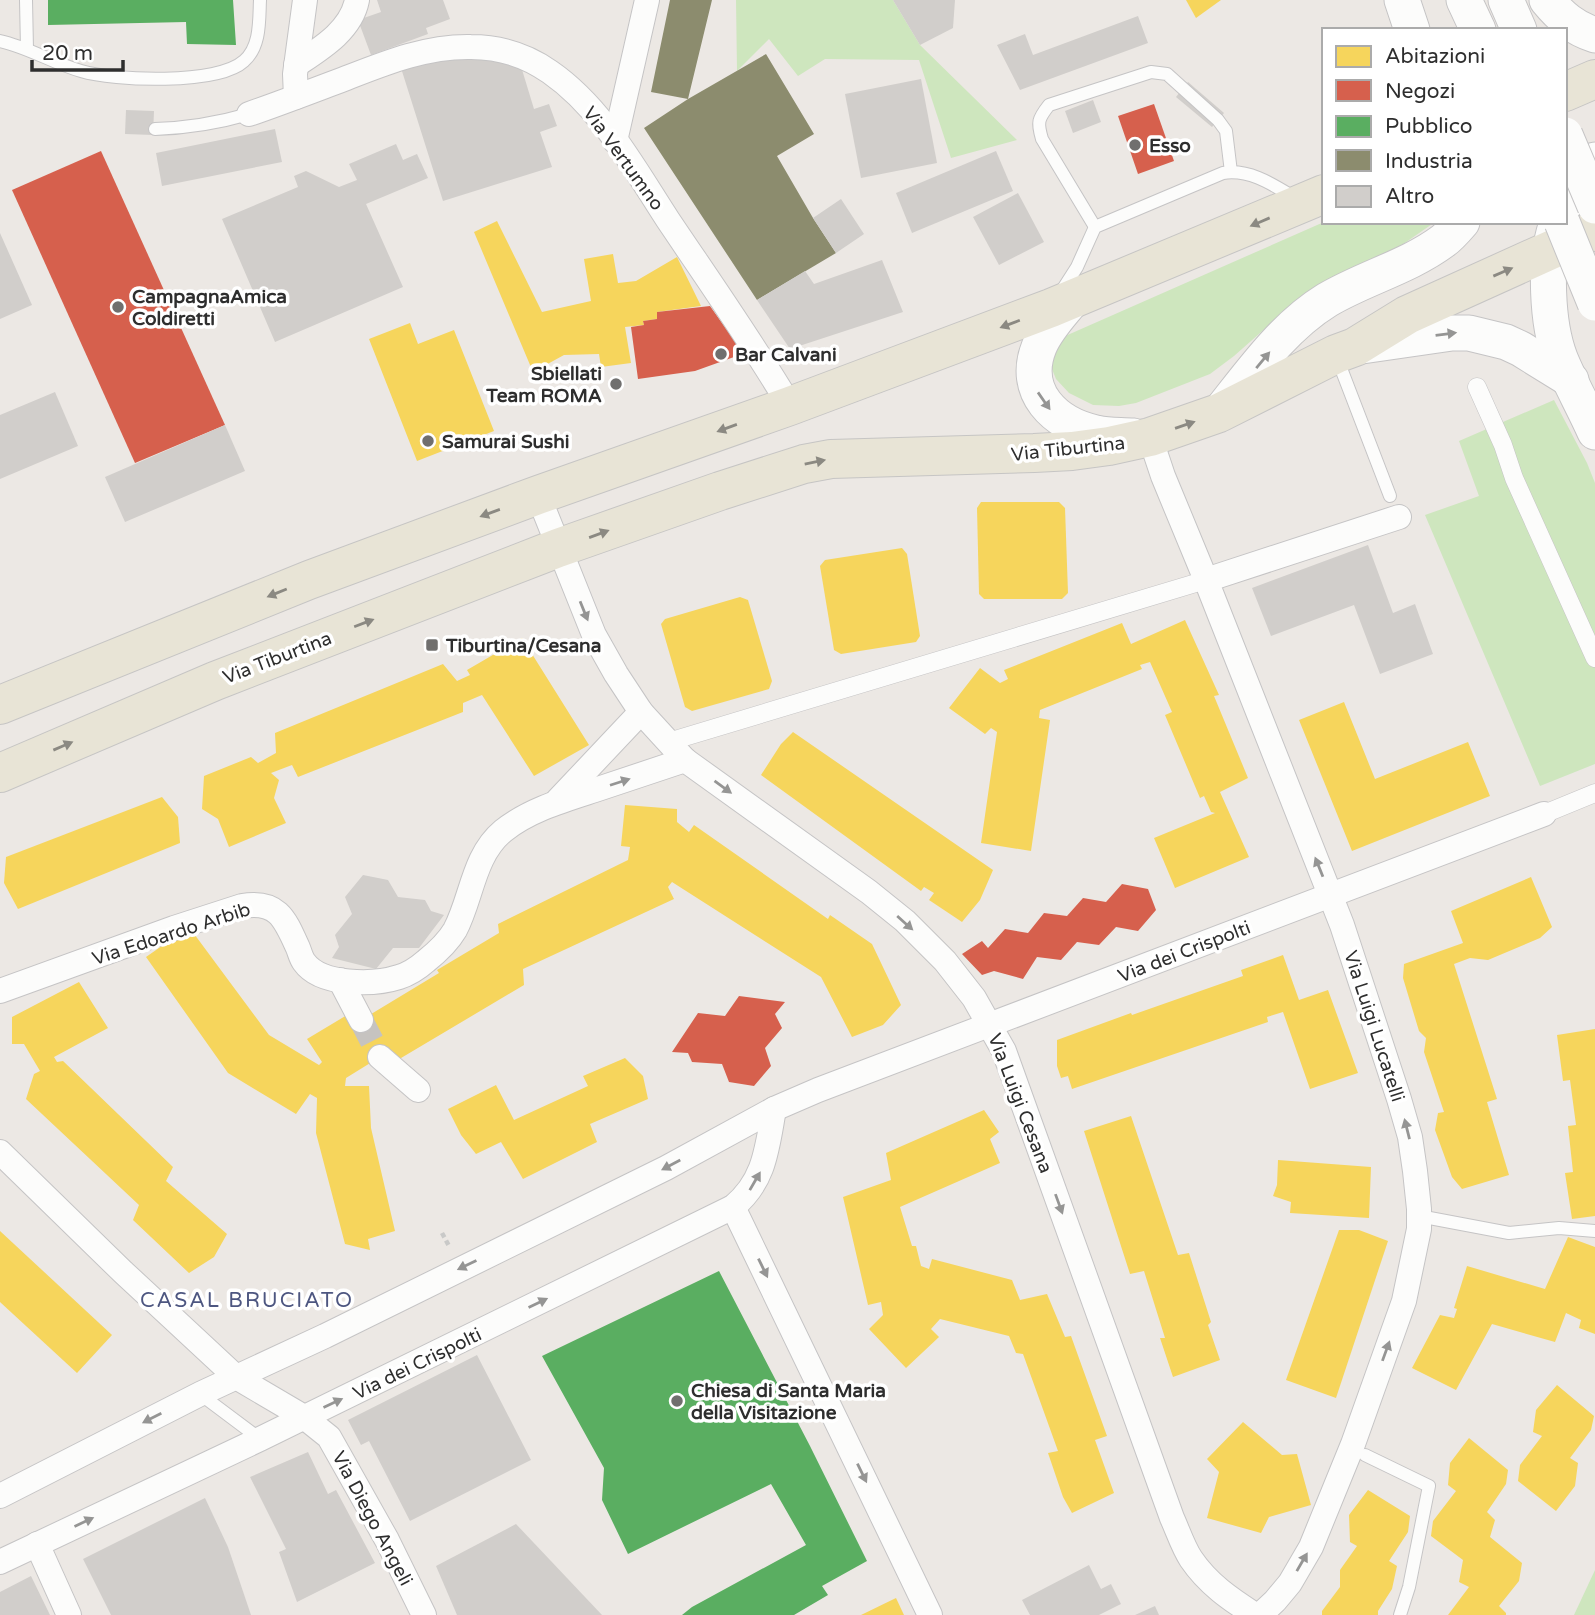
<svg xmlns="http://www.w3.org/2000/svg" width="1595" height="1615" viewBox="0 0 1595 1615" font-family="'Varela Round',sans-serif">
	<style>
		.green { fill: #cee6be }
		.homes { fill: #f6d55c }
		.shops { fill: #d6604d }
		.public { fill: #5aae61 }
		.industry { fill: #8c8c6e }
		.building { fill: #d1cecb }
		.lines { fill: none; stroke-linecap: round; stroke-linejoin: round }
		.minor-tunnel { stroke: #c6c3c0; stroke-width: 24; stroke-dasharray: 24 12; stroke-linecap: butt }
		.service-casing { stroke: #c5c4c5; stroke-width: 14 }
		.pedestrian-casing { stroke: #c5c4c5; stroke-width: 19 }
		.minor-casing { stroke: #c5c4c5; stroke-width: 26 }
		.secondary-casing { stroke: #c5c4c5; stroke-width: 37 }
		.primary-casing { stroke: #c6c5c4; stroke-width: 40 }
		.path { stroke: #c9c9c8; stroke-width: 4.5; stroke-dasharray: 5 3.5; stroke-linecap: butt }
		.service { stroke: #fcfcfb; stroke-width: 12 }
		.pedestrian { stroke: #fcfcfb; stroke-width: 18 }
		.minor { stroke: #fcfcfb; stroke-width: 24 }
		.secondary { stroke: #fcfcfb; stroke-width: 35 }
		.primary { stroke: #e8e4d6; stroke-width: 38 }
		.secondary-bridge-casing { stroke: #c5c4c5; stroke-width: 37; stroke-linecap: butt }
		.secondary-bridge { stroke: #fcfcfb; stroke-width: 35 }
		.oneway { fill: #8b8982 }
		.oneway2 { fill: #959594 }
		.poi-dot { fill: #706f6e; stroke: #fff; stroke-width: 2.5 }
		.labels { text-anchor: middle; stroke-width: 7; stroke-linejoin: round; paint-order: stroke }
		.poi-label { font-size: 19px; font-weight: bold; fill: #2e2e2e; stroke: #fff; text-anchor: start }
		.street-label { font-size: 19px; fill: #2e2e2e; stroke: #fff }
		.neighbourhood-label { font-size: 21px; letter-spacing: 2px; fill: #4d5680; stroke: #fff }
	</style>
	<rect width="100%" height="100%" fill="#ece8e4"/>
	<g class="green">
		<path d="M736,0H893L920,45L1017,140L951,158L919,60L825,59L798,76L769,39L737,71Z"/>
		<path d="M1324,222H1435L1389,254L1301,297L1234,356L1210,374L1136,403L1119,406L1093,405L1069,393L1056,379L1052,369V360L1063,337Z"/>
		<path d="M1554,400L1587,463L1595,483V764L1540,786L1425,515L1479,496L1459,441Z"/>
		<path d="M1595,1570V1615H1574Z"/>
	</g>
	<g class="homes">
		<path d="M1186,0H1221L1196,18Z"/>
		<path d="M497,221L542,312L591,301L584,259L613,254L618,283L636,281L677,257L701,306L657,312V319L643,321L644,325L625,327L631,363L601,367L599,354L564,355L533,372L474,232Z"/>
		<path d="M410,323L418,344L454,330L494,431L417,461L369,339Z"/>
		<path d="M981,502H1059L1065,508L1068,593L1062,599H984L979,594L977,508Z"/>
		<path d="M902,548L907,554L920,636L916,642L841,654L834,650L820,566L825,560Z"/>
		<path d="M740,597L748,600L772,681L769,689L692,711L685,707L661,624L665,619Z"/>
		<path d="M1185,620L1219,695L1214,696L1248,778L1220,792L1249,857L1175,888L1154,838L1215,813L1211,812L1204,796L1200,798L1165,715L1172,712L1150,662L1140,665L1142,669L1040,710L1039,718L1050,720L1031,851L981,843L997,732L991,728L985,734L949,708L980,668L1000,683L1008,679L1004,670L1122,623L1131,644Z"/>
		<path d="M522,638L589,745L534,776L482,695L463,703V712L298,777L292,765L271,773L279,780L274,798L286,823L229,847L218,819L202,809L204,776L251,757L258,763L276,753L275,733L443,664L457,681L470,675L467,670Z"/>
		<path d="M1344,702L1375,779L1468,742L1490,796L1352,851L1299,720Z"/>
		<path d="M793,732L993,870L980,900L962,922L929,900L934,893L924,887L921,891L761,775L781,744Z"/>
		<path d="M162,797L178,817L180,843L18,909L4,883L6,857Z"/>
		<path d="M625,805L677,809V822L689,832L694,825L828,919L830,915L872,944L901,1005L883,1025L852,1037L821,977L672,882L668,887L674,899L523,969L524,985L396,1061L388,1052L346,1078L345,1086H369L371,1128L395,1231L368,1239L370,1250L345,1244L316,1133L317,1098L310,1094L296,1114L228,1073L146,957L189,927L269,1035L319,1065L322,1062L307,1039L347,1015L353,1025L439,973L437,970L499,933L498,924L628,860L630,847L621,846Z"/>
		<path d="M1531,877L1552,927L1540,938L1488,960L1470,958L1454,964L1497,1099L1487,1102L1509,1175L1462,1189L1452,1177L1435,1130L1438,1113L1444,1112L1424,1052L1426,1038L1419,1031L1403,978L1404,964L1463,943L1451,911Z"/>
		<path d="M1283,955L1299,1000L1328,990L1358,1073L1310,1089L1283,1012L1267,1017L1268,1022L1072,1089L1068,1076L1061,1078L1057,1066V1040L1131,1013L1132,1015L1243,976L1241,970Z"/>
		<path d="M79,982L108,1028L54,1057L57,1062L63,1061L173,1167L166,1181L227,1234L214,1257L189,1273L133,1220L139,1205L26,1099L34,1074L40,1071L24,1044H12V1017Z"/>
		<path d="M1595,1029V1216L1572,1219L1565,1173L1573,1172L1568,1126L1576,1125L1570,1080L1563,1081L1557,1035Z"/>
		<path d="M625,1058L643,1076L648,1099L590,1124L597,1142L523,1179L501,1142L476,1154L461,1135L448,1109L496,1085L514,1120L588,1086L583,1076Z"/>
		<path d="M984,1110L999,1132L990,1139L1000,1163L900,1207L912,1246H916L921,1266L929,1269L932,1259L1012,1280L1020,1300L1047,1294L1065,1337L1071,1336L1107,1436L1095,1440L1114,1493L1072,1513L1063,1497L1048,1453L1058,1451L1023,1354L1016,1353L1009,1336L940,1319L931,1329L939,1337L906,1368L869,1329L883,1315L881,1302L868,1305L843,1197L891,1180L886,1153Z"/>
		<path d="M1131,1116L1178,1255L1189,1253L1211,1322L1208,1325L1220,1360L1173,1377L1160,1338H1165L1144,1271L1130,1274L1084,1131Z"/>
		<path d="M1278,1160L1371,1167L1369,1218L1290,1213L1291,1202L1273,1196L1277,1185Z"/>
		<path d="M1339,1230H1359L1388,1241L1336,1398L1286,1380Z"/>
		<path d="M0,1231L112,1335L77,1373L0,1302Z"/>
		<path d="M1568,1237L1595,1247V1334L1579,1328L1581,1320L1566,1313L1555,1342L1492,1324L1456,1390L1412,1368L1440,1315L1454,1318L1457,1309L1454,1308L1467,1266L1545,1289Z"/>
		<path d="M1557,1385L1594,1416L1591,1430L1570,1458L1578,1463L1575,1486L1556,1511L1518,1481L1520,1465L1542,1436L1533,1432L1536,1410Z"/>
		<path d="M1243,1422L1282,1455L1297,1454L1311,1505L1269,1517L1261,1533L1207,1518L1219,1472L1207,1459Z"/>
		<path d="M1469,1438L1508,1470L1506,1484L1487,1512L1495,1520L1490,1537L1522,1563L1519,1581L1499,1606L1506,1613V1615H1448L1469,1587L1459,1582L1463,1560L1431,1536L1433,1521L1456,1491L1448,1485L1450,1463Z"/>
		<path d="M1368,1490L1410,1516L1408,1532L1389,1561L1397,1566L1392,1589L1378,1611V1615H1322V1611L1340,1587V1570L1357,1546L1350,1542L1349,1515Z"/>
		<path d="M896,1598L904,1615H861Z"/>
	</g>
	<g class="shops">
		<path d="M1154,104L1174,161L1138,174L1118,116Z"/>
		<path d="M101,151L225,425L135,463L12,190Z"/>
		<path d="M710,306L739,347L734,357L695,371L638,379L631,327L644,325L643,321L657,319V312Z"/>
		<path d="M1122,884L1148,889L1156,910L1138,931L1116,927L1099,945L1077,942L1061,960L1037,957L1023,979L994,971L982,975L962,954L982,941L988,948L1005,929L1028,933L1044,913L1067,916L1083,898L1106,902Z"/>
		<path d="M739,996L785,1002L775,1014L782,1028L765,1048L771,1066L754,1086L729,1082L722,1064L692,1062L688,1053L672,1052L698,1013L725,1016Z"/>
	</g>
	<g class="public">
		<path d="M48,0H233L236,45L187,44L186,22L48,25Z"/>
		<path d="M719,1271L810,1446L867,1561L822,1586L828,1595L794,1615H682L692,1607L806,1545L771,1484L628,1554L602,1500L604,1468L542,1356Z"/>
	</g>
	<path class="industry" d="M670,0H712L688,99L766,54L814,134L777,156L813,218L836,253L757,300L644,128L688,99L651,92Z"/>
	<g class="building">
		<path d="M377,0H443L450,19L426,28L428,34L371,55L358,20L381,12Z"/>
		<path d="M893,0H955L953,28L920,45Z"/>
		<path d="M1138,16L1148,43L1020,90L997,45L1025,34L1033,55Z"/>
		<path d="M472,55L520,63L534,109L549,104L557,126L540,132L552,167L443,201L401,68Z"/>
		<path d="M921,79L937,163L861,178L845,94Z"/>
		<path d="M1188,82L1224,113L1212,127L1176,97Z"/>
		<path d="M1093,100L1101,122L1073,133L1065,111Z"/>
		<path d="M126,110L154,111L153,135L125,134Z"/>
		<path d="M275,129L282,162L162,186L156,153Z"/>
		<path d="M396,144L403,160L417,154L428,178L366,204L403,287L275,342L222,219L298,187L294,176L306,171L339,187L357,180L349,164Z"/>
		<path d="M996,151L1013,191L912,233L896,193Z"/>
		<path d="M1018,193L1044,242L999,265L973,217Z"/>
		<path d="M841,199L864,234L836,253L813,218Z"/>
		<path d="M0,233L32,305L0,319Z"/>
		<path d="M882,260L903,312L790,349L757,300L805,271L814,284Z"/>
		<path d="M55,392L78,446L0,479V415Z"/>
		<path d="M225,425L245,471L125,522L105,477Z"/>
		<path d="M1368,545L1393,613L1415,604L1433,654L1380,674L1354,605L1271,636L1252,588Z"/>
		<path d="M363,875L388,880L398,897L425,900L431,911L444,915L419,948H393L376,969L332,958L339,947L335,935L352,914L345,897Z"/>
		<path d="M477,1355L531,1460L410,1521L369,1441L361,1445L348,1420Z"/>
		<path d="M308,1452L328,1494L336,1490L375,1563L297,1602L279,1552L286,1549L250,1477Z"/>
		<path d="M205,1498L228,1547L251,1615H111L83,1559Z"/>
		<path d="M516,1524L602,1615H457L436,1566Z"/>
		<path d="M1089,1565L1101,1589L1111,1584L1121,1604L1099,1615H1030L1022,1600Z"/>
		<path d="M31,1576L50,1615H0V1592Z"/>
		<path d="M1155,1606L1159,1615H1135Z"/>
	</g>
	<g class="lines">
		<path class="minor-tunnel" d="M361,1020L380,1057"/>
		<defs>
			<g id="service">
				<path d="M26,0L27,49"/>
				<path d="M0,41C28,47 53,63 81,71C114,81 218,85 244,61C261,46 259,20 260,0"/>
				<path d="M155,129C188,128 218,123 249,114"/>
				<path d="M1095,227L1042,139C1037,122 1038,119 1049,105L1151,72L1167,74L1218,120L1226,131L1231,172"/>
				<path d="M1061,292L1077,267L1095,227L1223,173C1250,169 1272,184 1295,198"/>
				<path d="M1337,358L1390,496"/>
				<path d="M1419,1216L1509,1233L1559,1228L1595,1231"/>
				<path d="M200,1394L260,1439"/>
				<path d="M1365,1455L1429,1486L1409,1587L1400,1615"/>
			</g>
			<g id="pedestrian">
				<path d="M1477,387L1503,445L1514,478L1595,658"/>
				<path d="M668,742L1206,580"/>
				<path d="M1544,814L1595,793"/>
			</g>
			<g id="minor">
				<path d="M296,65C320,49 351,31 357,0"/>
				<path d="M296,97L295,74L305,0"/>
				<path d="M249,114C281,103 312,91 344,79C385,63 426,46 471,47C500,47 526,55 550,72C602,108 634,168 668,220C709,281 752,342 790,406"/>
				<path d="M615,141L647,0"/>
				<path d="M1150,437L1163,476L1206,580L1342,925L1399,1099L1410,1137L1415,1171L1419,1209V1229L1404,1301L1353,1444L1311,1547L1290,1583L1275,1601L1260,1615"/>
				<path d="M538,495L594,635L616,674L641,712L685,760L869,892L905,921L945,961L974,998L1004,1051L1172,1518C1178,1531 1183,1547 1191,1559C1208,1584 1230,1599 1255,1615"/>
				<path d="M1206,580L1399,517"/>
				<path d="M558,800L641,712"/>
				<path d="M340,980L361,1020"/>
				<path d="M0,991L174,928L242,906C278,900 285,919 298,948C300,953 301,958 304,962C321,986 374,985 399,977C409,974 418,968 426,961C436,953 448,942 455,930C472,898 473,856 503,831C529,810 564,800 595,790C625,780 655,770 685,760"/>
				<path d="M380,1057L418,1090"/>
				<path d="M0,1152L123,1272L236,1377L304,1417L329,1437L387,1540L424,1615"/>
				<path d="M733,1207L930,1615"/>
				<path d="M0,1496L200,1394L325,1336L666,1168L774,1109L818,1090L1544,814"/>
				<path d="M37,1544L69,1615"/>
				<path d="M0,1562L260,1439L733,1207C765,1181 767,1148 774,1109"/>
			</g>
			<g id="secondary">
				<path d="M1402,0L1412,30"/>
				<path d="M1464,0L1478,30"/>
				<path d="M1506,0L1519,30"/>
				<path d="M1547,0C1561,17 1574,28 1595,35"/>
				<path d="M1565,204L1574,188L1595,160"/>
				<path d="M1556,226C1544,261 1547,324 1560,358C1570,383 1584,407 1595,432"/>
				<path d="M1073,299C1061,314 1046,329 1039,347C1021,392 1055,424 1096,433C1108,436 1121,435 1133,436"/>
				<path d="M1355,347L1452,333H1469L1506,342L1521,349L1571,380"/>
				<path d="M1219,413C1251,373 1283,327 1327,300C1364,278 1408,267 1443,241C1450,236 1456,229 1462,222"/>
			</g>
			<g id="primary">
				<path d="M1565,92L1595,79"/>
				<path d="M0,705L309,580L538,495L790,406L1051,308L1324,194"/>
				<path d="M0,773L215,681L558,548L720,491L804,464L831,459L1034,453L1072,451L1109,446L1150,437L1219,413L1336,354L1355,347L1407,315L1595,230"/>
			</g>
		</defs>
		<use href="#service" class="service-casing"/>
		<use href="#pedestrian" class="pedestrian-casing"/>
		<use href="#minor" class="minor-casing"/>
		<use href="#secondary" class="secondary-casing"/>
		<use href="#primary" class="primary-casing"/>
		<path class="path" d="M442,1233L449,1246"/>
		<use href="#service" class="service"/>
		<use href="#pedestrian" class="pedestrian"/>
		<use href="#minor" class="minor"/>
		<use href="#secondary" class="secondary"/>
		<use href="#primary" class="primary"/>
		<defs>
			<g id="secondary-bridge">
				<path d="M1565,135L1595,206"/>
				<path d="M1562,222L1595,303"/>
			</g>
		</defs>
		<use href="#secondary-bridge" class="secondary-bridge-casing"/>
		<use href="#secondary-bridge" class="secondary-bridge"/>
	</g>
	<defs><path id="oneway-solid" d="M-6-.8H1V-3.2L6.5 0L1 3.2V.8H-6Z" transform="scale(1.75)"/></defs>
	<g class="oneway">
		<use href="#oneway-solid" transform="translate(1260 222) rotate(157)"/>
		<use href="#oneway-solid" transform="translate(1503 272) rotate(-23)"/>
		<use href="#oneway-solid" transform="translate(1010 324) rotate(159)"/>
		<use href="#oneway-solid" transform="translate(1185 425) rotate(-19)"/>
		<use href="#oneway-solid" transform="translate(727 428) rotate(160)"/>
		<use href="#oneway-solid" transform="translate(815 462) rotate(-11)"/>
		<use href="#oneway-solid" transform="translate(490 513) rotate(160)"/>
		<use href="#oneway-solid" transform="translate(599 534) rotate(-20)"/>
		<use href="#oneway-solid" transform="translate(277 593) rotate(158)"/>
		<use href="#oneway-solid" transform="translate(364 623) rotate(-21)"/>
		<use href="#oneway-solid" transform="translate(63 746) rotate(-23)"/>
	</g>
	<g class="oneway2">
		<use href="#oneway-solid" transform="translate(1446 334) rotate(-7)"/>
		<use href="#oneway-solid" transform="translate(1263 360) rotate(-50)"/>
		<use href="#oneway-solid" transform="translate(1044 401) rotate(55)"/>
		<use href="#oneway-solid" transform="translate(584 611) rotate(68)"/>
		<use href="#oneway-solid" transform="translate(620 782) rotate(-18)"/>
		<use href="#oneway-solid" transform="translate(723 787) rotate(36)"/>
		<use href="#oneway-solid" transform="translate(1319 867) rotate(-112)"/>
		<use href="#oneway-solid" transform="translate(905 923) rotate(42)"/>
		<use href="#oneway-solid" transform="translate(1407 1129) rotate(-104)"/>
		<use href="#oneway-solid" transform="translate(671 1165) rotate(152)"/>
		<use href="#oneway-solid" transform="translate(755 1181) rotate(-60)"/>
		<use href="#oneway-solid" transform="translate(1059 1204) rotate(70)"/>
		<use href="#oneway-solid" transform="translate(467 1265) rotate(154)"/>
		<use href="#oneway-solid" transform="translate(763 1268) rotate(64)"/>
		<use href="#oneway-solid" transform="translate(538 1303) rotate(-26)"/>
		<use href="#oneway-solid" transform="translate(1386 1351) rotate(-70)"/>
		<use href="#oneway-solid" transform="translate(333 1403) rotate(-25)"/>
		<use href="#oneway-solid" transform="translate(152 1418) rotate(153)"/>
		<use href="#oneway-solid" transform="translate(862 1473) rotate(64)"/>
		<use href="#oneway-solid" transform="translate(84 1522) rotate(-25)"/>
		<use href="#oneway-solid" transform="translate(1302 1562) rotate(-60)"/>
	</g>
	<g class="poi-dot">
		<circle cx="1135" cy="145" r="7"/>
		<circle cx="118" cy="307" r="7"/>
		<circle cx="721" cy="354" r="7"/>
		<circle cx="616" cy="384" r="7"/>
		<circle cx="428" cy="441" r="7"/>
		<rect x="425" y="638" width="14" height="14" rx="3.5"/>
		<circle cx="677" cy="1401" r="7"/>
	</g>
	<g class="labels">
		<g class="poi-label">
			<text x="1149" y="152">Esso</text>
			<text x="132" y="303">CampagnaAmica<tspan x="132" dy="22">Coldiretti</tspan></text>
			<text x="735" y="361">Bar Calvani</text>
			<text x="602" y="380" text-anchor="end">Sbiellati<tspan x="602" dy="22">Team ROMA</tspan></text>
			<text x="442" y="448">Samurai Sushi</text>
			<text x="446" y="652">Tiburtina/Cesana</text>
			<text x="691" y="1397">Chiesa di Santa Maria<tspan x="691" dy="22">della Visitazione</tspan></text>
		</g>
		<g class="street-label">
			<text transform="translate(624 158) rotate(54)" y="7">Via Vertumno</text>
			<text transform="translate(1068 448) rotate(-6)" y="7">Via Tiburtina</text>
			<text transform="translate(277 657) rotate(-21)" y="7">Via Tiburtina</text>
			<text transform="translate(171 933) rotate(-18)" y="7">Via Edoardo Arbib</text>
			<text transform="translate(1184 951) rotate(-21)" y="7">Via dei Crispolti</text>
			<text transform="translate(1375 1026) rotate(72)" y="7">Via Luigi Lucatelli</text>
			<text transform="translate(1021 1103) rotate(69)" y="7">Via Luigi Cesana</text>
			<text transform="translate(417 1363) rotate(-26)" y="7">Via dei Crispolti</text>
			<text transform="translate(373 1518) rotate(62)" y="7">Via Diego Angeli</text>
		</g>
		<g class="neighbourhood-label">
			<text x="247" y="1307">CASAL BRUCIATO</text>
		</g>
	</g>
	<rect x="1322" y="28" width="245" height="196" fill="#ffffff" stroke="#ababab" stroke-width="2"/>
	<rect x="1336" y="46" width="35" height="21" fill="#f6d55c" stroke="#ababab" stroke-width="2"/>
	<text x="1385" y="63" font-size="21" fill="#2e2e2e">Abitazioni</text>
	<rect x="1336" y="80" width="35" height="21" fill="#d6604d" stroke="#ababab" stroke-width="2"/>
	<text x="1385" y="98" font-size="21" fill="#2e2e2e">Negozi</text>
	<rect x="1336" y="116" width="35" height="21" fill="#5aae61" stroke="#ababab" stroke-width="2"/>
	<text x="1385" y="133" font-size="21" fill="#2e2e2e">Pubblico</text>
	<rect x="1336" y="150" width="35" height="21" fill="#8c8c6e" stroke="#ababab" stroke-width="2"/>
	<text x="1385" y="168" font-size="21" fill="#2e2e2e">Industria</text>
	<rect x="1336" y="186" width="35" height="21" fill="#d1cecb" stroke="#ababab" stroke-width="2"/>
	<text x="1385" y="203" font-size="21" fill="#2e2e2e">Altro</text>
	<path d="M32 60v10h91v-10" fill="none" stroke="#2e2e2e" stroke-width="3.5"/>
	<text x="42" y="60" font-size="21" fill="#2e2e2e" stroke="#ffffff" stroke-width="5" paint-order="stroke">20 m</text>
</svg>
